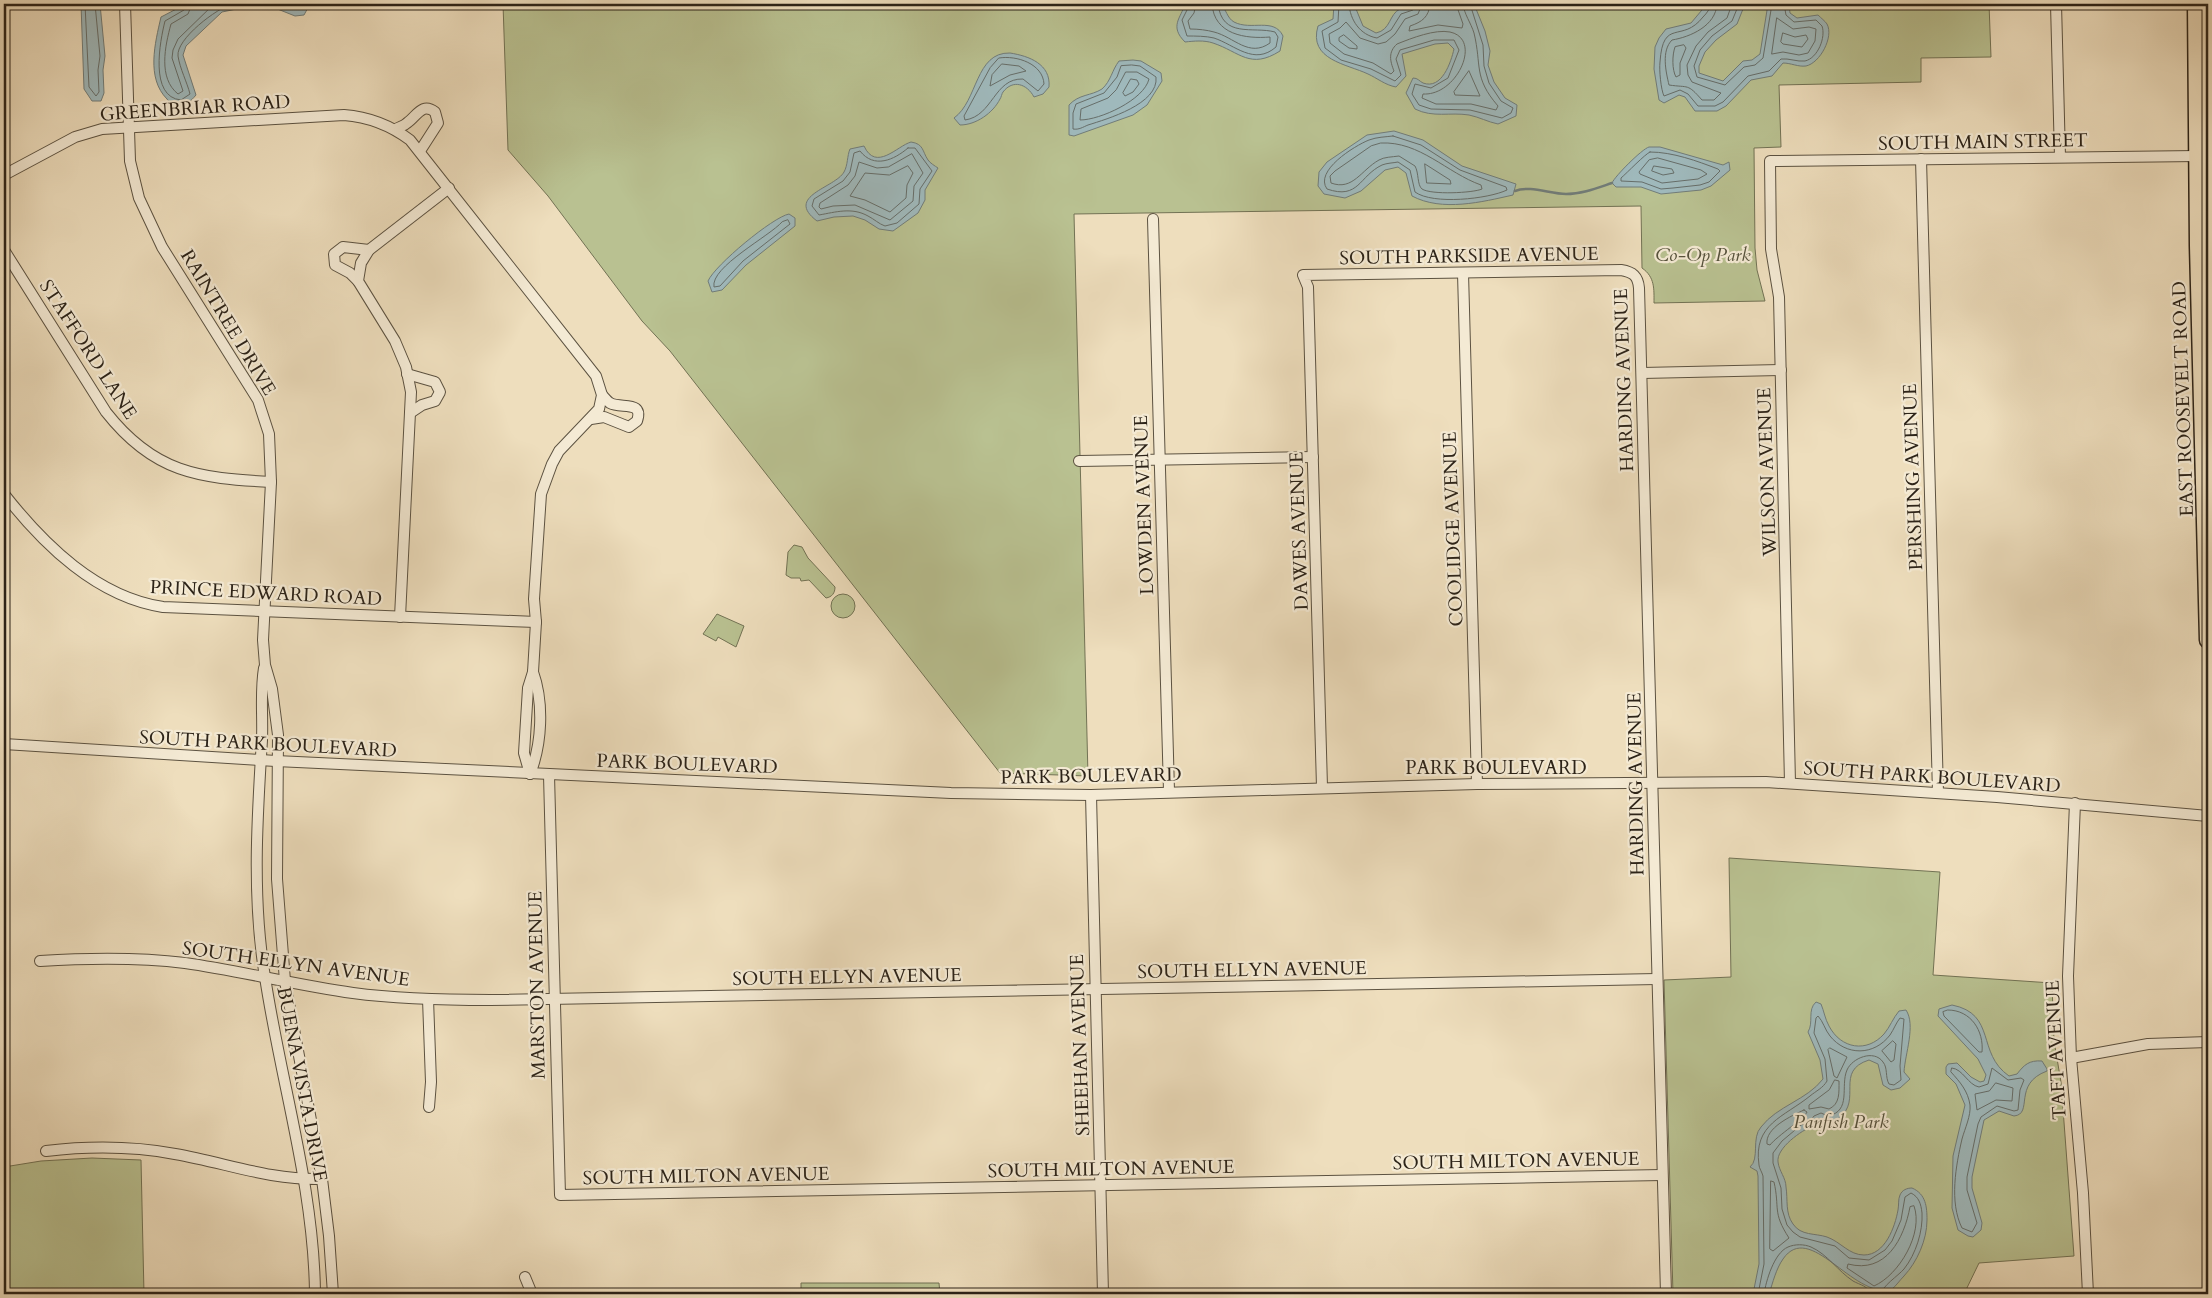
<svg xmlns="http://www.w3.org/2000/svg" width="2212" height="1298" viewBox="0 0 2212 1298" font-family="Cardo,serif">
	<style>
		.green { fill: #b9c191; stroke: #727254 }
		.water { fill: #9fb9bc; stroke: #717d7a }
		.lines { fill: none; stroke-linecap: round; stroke-linejoin: round }
		.shore { stroke: #666e6a; stroke-width: 1 }
		.stream { stroke: #717d7a; stroke-width: 2.5 }
		.street-casing { stroke: #5c5241; stroke-width: 12 }
		.primary-casing { stroke: #2c2318; stroke-width: 19 }
		.street { stroke: #f4ead4; stroke-width: 10 }
		.primary { stroke: #eedebd; stroke-width: 16 }
		.labels { text-anchor: middle; stroke-width: 4.5; stroke-linejoin: round; paint-order: stroke }
		.street-label { font-size: 19px; fill: #2c2318; stroke: #f4ead4 }
		.park-label { font-size: 19px; font-style: italic; fill: #56523c; stroke: #f4ead4 }
	</style>
	<rect width="100%" height="100%" fill="#eedebd"/>
	<filter id="stains"><feTurbulence type="fractalNoise" baseFrequency=".004" numOctaves="4"/><feColorMatrix values="0 0 0 0 .2 0 0 0 0 .09 0 0 0 0 .02 0 0 0 .5 -.17"/></filter>
	<radialGradient id="worn" r=".72"><stop offset=".6" stop-color="#630" stop-opacity="0"/><stop offset="1" stop-color="#630" stop-opacity=".3"/></radialGradient>
	<g class="green">
		<path d="M503,4H1989L1991,57L1921,58V82L1779,85L1781,147L1754,148L1755,248L1757,270L1765,301L1654,303C1654,289 1655,277 1642,268L1641,206L1074,214L1088,776L1000,773L670,351L642,321L548,196L508,150Z"/>
		<path d="M794,545L802,547L808,558L835,587C835,593 832,597 826,598L809,580L801,581L800,578H791L786,575L788,552Z"/>
		<circle cx="843" cy="606" r="12"/>
		<path d="M717,614L744,626L736,647L718,637L716,641L703,634Z"/>
		<path d="M1729,858L1940,872L1933,975L2052,983L2054,1041L2061,1082L2074,1256L1979,1263L1964,1294H1673L1664,980L1731,977Z"/>
		<path d="M92,1158L141,1160L144,1294H4V1167L41,1161Z"/>
		<path d="M801,1283H939L940,1294H801Z"/>
	</g>
	<g class="water">
		<path d="M81,4H100L105,56L103,70L104,93L101,101H92L84,89Z"/>
		<path d="M310,4L304,15L295,16L275,8L256,5L222,12L186,46L183,55L196,95C190,102 186,106 176,105C171,104 170,103 167,99C146,78 155,43 161,17L186,4Z"/>
		<path d="M1185,4H1221C1226,9 1227,18 1234,22C1251,31 1274,17 1283,36L1280,51C1250,70 1240,52 1213,43C1204,40 1194,41 1185,42C1169,26 1181,18 1185,4Z"/>
		<path d="M1334,4H1354L1363,26L1376,33C1391,30 1389,14 1400,9C1420,0 1452,4 1474,4L1485,31L1490,51L1488,65L1494,82L1505,98L1517,105L1516,116L1498,124C1488,122 1479,117 1469,115C1450,112 1433,118 1415,109L1406,93L1413,78C1418,78 1419,81 1423,83C1442,90 1451,62 1454,49L1448,43L1435,44L1402,54L1406,76L1396,87C1385,85 1377,78 1368,74C1347,64 1308,60 1318,26L1333,19Z"/>
		<path d="M1707,4H1745L1737,24L1716,40L1705,52L1699,66V73L1723,81L1743,61L1752,60L1760,54L1768,4H1789L1790,13L1797,18L1818,15C1821,18 1825,21 1827,24C1834,37 1820,63 1806,66C1798,67 1791,63 1783,63L1772,76L1751,80L1726,106L1717,111H1695L1685,97L1679,95L1664,103L1659,100L1654,69L1655,47L1659,38L1666,29L1691,23Z"/>
		<path d="M1010,53C1029,56 1051,64 1049,87L1043,94L1034,97C1027,84 1013,79 1003,92C1002,93 1001,98 1000,99C993,113 976,125 960,125L954,118C978,101 975,52 1010,53Z"/>
		<path d="M1133,60L1141,61L1161,73L1162,81L1147,105L1133,115L1074,136L1069,135V105C1079,94 1091,96 1102,89C1111,81 1112,70 1119,61Z"/>
		<path d="M1394,131L1423,140L1462,166L1516,184L1513,195C1482,202 1442,212 1412,196L1406,173L1398,167L1385,170L1361,191L1345,198L1324,194L1318,186L1319,172L1327,162L1367,135Z"/>
		<path d="M911,142C924,144 922,151 928,160C930,163 935,166 938,168L925,190V200L918,213L893,231L879,229L865,220L853,216L834,217L817,221C784,196 835,188 844,172C848,165 847,156 850,149L864,146C876,172 897,146 911,142Z"/>
		<path d="M1649,147H1660L1723,165L1729,162L1730,170L1711,186L1701,190L1661,194L1641,187H1616L1612,183C1615,176 1642,149 1649,147Z"/>
		<path d="M789,214L795,218V226L746,265L722,290L712,292L708,281C715,265 773,217 789,214Z"/>
		<path d="M1816,1002L1821,1004C1824,1011 1825,1019 1829,1026C1841,1049 1867,1053 1884,1034C1890,1027 1893,1018 1899,1011L1906,1010C1916,1025 1905,1054 1904,1072L1910,1079L1900,1088L1891,1090L1883,1085L1878,1064L1869,1060C1834,1071 1863,1100 1839,1118C1830,1124 1824,1117 1817,1119L1813,1126C1802,1130 1776,1148 1778,1162C1779,1171 1786,1178 1786,1187C1788,1200 1785,1213 1793,1224C1801,1236 1815,1233 1827,1237C1841,1242 1849,1255 1864,1255C1885,1255 1895,1227 1898,1210C1899,1205 1898,1199 1900,1195C1902,1190 1907,1188 1912,1188C1926,1194 1927,1207 1927,1220C1927,1240 1917,1262 1904,1276C1900,1280 1896,1286 1891,1290C1852,1298 1810,1220 1783,1259C1776,1269 1773,1282 1769,1294H1753L1759,1264L1758,1176L1757,1171L1750,1167C1760,1159 1751,1138 1761,1127C1777,1106 1807,1100 1823,1079L1820,1060L1808,1032C1814,1022 1807,1010 1816,1002Z"/>
		<path d="M1952,1005C1997,1014 1976,1053 2009,1076L2017,1074C2024,1065 2029,1060 2042,1061L2047,1069V1071C2012,1084 2034,1114 2014,1116L1999,1111L1984,1120L1972,1177V1188L1982,1223L1981,1230L1973,1237L1968,1236L1958,1230L1952,1208L1953,1156L1965,1105L1956,1084L1946,1074V1067L1948,1064L1957,1063L1971,1077L1980,1082L1984,1081L1986,1075L1978,1059L1938,1016L1939,1009Z"/>
	</g>
	<g class="lines">
		<g class="shore">
			<path d="M85,4L89,87L96,96L99,92L98,70L100,56L95,4"/>
			<path d="M186,4L184,10L165,21C160,41 149,97 181,100L190,94C187,82 180,69 178,56C176,39 217,8 232,4"/>
			<path d="M192,4L188,14L171,24C165,46 158,78 178,94L183,91L172,58L173,50L178,39L214,4"/>
			<path d="M1190,4L1182,20L1187,36C1195,36 1206,36 1214,38C1235,45 1254,66 1276,47L1278,37L1275,32C1253,26 1222,39 1218,4"/>
			<path d="M1196,4L1194,13L1188,21L1190,29C1198,29 1207,30 1214,32C1234,37 1249,58 1270,43V37C1246,39 1214,35 1212,4"/>
			<path d="M1339,4L1338,22L1322,31L1325,48L1341,60L1371,69L1395,81L1401,75L1396,59L1400,50L1434,40H1454L1459,50L1448,78L1431,88L1415,84L1412,94L1419,105L1431,109L1470,110L1502,118L1511,113L1513,108L1501,101L1489,83L1484,66L1483,45L1470,4"/>
			<path d="M1349,4C1350,20 1360,35 1377,38L1391,30L1401,14L1413,10L1416,4"/>
			<path d="M1422,4L1418,14L1405,19L1395,34L1386,42L1378,44L1360,38L1346,22L1340,28L1329,34L1330,43L1344,54L1373,63L1391,74L1394,71C1390,61 1388,52 1397,44C1412,38 1435,29 1450,32C1483,39 1457,96 1423,94L1422,98L1436,104H1471L1496,110L1498,106C1473,77 1482,66 1474,33C1471,23 1464,14 1463,4"/>
			<path d="M1430,4C1429,17 1422,22 1410,26L1409,31L1438,25L1462,28L1463,24L1456,4"/>
			<path d="M1711,4C1710,9 1707,13 1703,17C1682,44 1663,17 1660,62C1659,70 1661,90 1664,96L1680,90L1688,94L1698,106H1715L1723,102L1748,76L1769,71L1781,59C1789,58 1797,62 1805,61C1818,58 1826,37 1822,26L1816,20L1794,22L1786,15L1784,4"/>
			<path d="M1717,4C1716,26 1690,37 1672,40C1661,51 1666,72 1669,85C1689,88 1687,83 1702,100H1714L1721,93L1692,82L1688,75L1687,65L1696,46L1708,32L1727,18L1732,4"/>
			<path d="M1739,4L1732,21L1712,36L1700,50L1694,66L1697,77L1725,85L1744,67L1755,65L1763,58L1772,4"/>
			<path d="M1777,18L1793,29L1809,27L1816,29L1815,41L1808,53L1799,55L1783,52L1772,54Z"/>
			<path d="M1783,33L1795,37L1806,35L1808,39L1802,47L1783,44L1781,42Z"/>
			<path d="M1344,35L1357,46V49L1349,48L1339,41V38Z"/>
			<path d="M1684,45L1686,48L1680,63V75L1676,77C1672,70 1672,55 1675,47Z"/>
			<path d="M999,58C1017,55 1043,64 1044,84L1038,91L1023,79C994,78 993,116 965,120L964,116L990,68Z"/>
			<path d="M1002,64L1019,66L1026,71L1010,75L990,86L992,75Z"/>
			<path d="M1132,65L1140,66L1156,77C1159,104 1107,119 1088,125C1083,127 1079,130 1073,129V113L1076,104L1104,93L1117,77L1121,66Z"/>
			<path d="M1469,71L1480,96L1455,95L1454,92Z"/>
			<path d="M1126,72H1137L1149,79C1144,100 1100,120 1080,120L1081,109L1108,98L1116,90Z"/>
			<path d="M1131,79L1137,80L1139,84L1133,92L1125,96L1123,93Z"/>
			<path d="M1393,136L1421,145L1460,170L1506,187L1507,190C1488,199 1433,205 1415,192L1410,170L1398,162C1393,163 1387,163 1382,165C1359,176 1359,200 1327,189C1314,171 1354,146 1369,140C1377,137 1385,137 1393,136Z"/>
			<path d="M1381,143C1420,141 1447,173 1481,185L1482,189C1473,193 1431,195 1422,189C1417,185 1419,173 1415,166L1399,156C1392,157 1384,157 1379,160C1361,170 1353,191 1331,183L1330,176L1335,171L1371,146Z"/>
			<path d="M908,148H915L932,171L920,189L919,204L897,223L885,226C879,224 874,219 868,216C852,207 836,212 819,215L812,206L814,199L843,181L850,172L854,153L860,151C874,169 894,160 908,148Z"/>
			<path d="M1650,152C1673,152 1697,161 1718,169L1720,171L1709,182L1700,185L1673,188L1661,189L1642,182L1621,181V178C1627,173 1645,154 1650,152Z"/>
			<path d="M912,154L923,173L914,186L913,201L890,220L855,205L833,206L821,209L819,207L820,203L848,185L855,176L859,162L877,168L888,167Z"/>
			<path d="M1658,158L1701,170L1707,174L1698,179L1662,183L1640,174L1639,172L1649,160Z"/>
			<path d="M1425,164L1450,180L1451,184L1427,183Z"/>
			<path d="M908,166L913,173L907,185L906,198L890,212L865,200L850,196L865,173L889,175Z"/>
			<path d="M1654,166L1672,169L1674,173L1663,175L1652,171Z"/>
			<path d="M788,220L790,224L743,261L720,286L714,287C710,267 770,236 782,222Z"/>
			<path d="M1948,1010C1971,1010 1984,1031 1982,1052H1979L1944,1016L1943,1012Z"/>
			<path d="M1893,1041L1896,1044L1894,1060L1891,1062L1882,1051Z"/>
			<path d="M1830,1048L1847,1057L1837,1078L1834,1076L1828,1050Z"/>
			<path d="M1952,1068C1963,1069 1968,1085 1979,1087L1988,1084L1992,1068L2008,1080L2021,1078L2024,1080L2020,1090L2018,1110L2014,1111L1997,1106L1981,1117L1978,1124L1967,1177V1190L1977,1223L1972,1232L1962,1228C1949,1202 1956,1165 1962,1139C1965,1128 1971,1116 1970,1105C1968,1091 1960,1082 1951,1072Z"/>
			<path d="M1835,1080L1839,1081C1839,1093 1840,1104 1829,1109L1821,1107L1809,1109V1105L1829,1090Z"/>
			<path d="M1996,1083L2013,1088L2012,1101L1996,1100L1977,1110L1975,1094L1989,1091Z"/>
			<path d="M1804,1110L1807,1112C1805,1118 1777,1136 1770,1145L1767,1144C1765,1128 1791,1116 1804,1110Z"/>
			<path d="M1771,1181L1774,1182C1780,1208 1772,1212 1789,1238L1773,1251L1770,1249Z"/>
			<path d="M1914,1206C1924,1233 1899,1275 1874,1286L1847,1268L1848,1264C1886,1274 1904,1239 1910,1207Z"/>
			<path d="M1758,1294L1764,1264L1763,1176C1762,1172 1759,1168 1759,1165C1753,1124 1784,1117 1810,1096C1816,1091 1823,1088 1827,1081L1825,1059L1814,1033L1816,1018L1818,1016C1823,1021 1825,1030 1830,1036C1846,1056 1874,1056 1890,1035C1894,1029 1896,1023 1900,1018L1904,1019L1900,1066L1901,1080L1894,1085L1889,1084C1885,1077 1888,1068 1883,1062C1874,1049 1852,1058 1847,1070C1840,1086 1852,1111 1828,1116L1821,1113L1814,1116L1809,1122L1801,1125L1782,1141L1773,1153V1163L1781,1188L1782,1209L1787,1225L1793,1232L1800,1237L1835,1246L1849,1258L1869,1260L1885,1250L1892,1241L1901,1220L1905,1197L1911,1193C1919,1197 1921,1204 1922,1213C1923,1231 1916,1254 1904,1269C1898,1276 1882,1286 1881,1294"/>
			<path d="M1764,1294C1766,1281 1774,1253 1788,1247C1795,1244 1804,1244 1811,1247C1827,1254 1838,1271 1853,1281C1860,1285 1869,1286 1870,1294"/>
		</g>
		<path class="stream" d="M1515,191C1530,185 1550,194 1566,194C1582,194 1597,188 1612,183"/>
		<defs>
			<g id="street">
				<path d="M125,4L130,161L139,198L162,247L258,400L269,434L271,482L263,640L265,665L272,689L278,735L277,879L285,981L322,1179L329,1236L333,1294"/>
				<path d="M2056,4L2060,157"/>
				<path d="M396,129C399,127 404,126 407,123C417,116 422,102 435,112L438,123L420,151"/>
				<path d="M1921,159L1938,793"/>
				<path d="M4,175L75,137L102,129L344,115C370,117 390,125 410,140L596,376L602,395L599,409L559,451L552,464L541,494L534,599L536,622L533,672L528,688L524,753L530,774"/>
				<path d="M1153,219L1169,791"/>
				<path d="M4,250L106,412C154,473 198,478 271,482"/>
				<path d="M1463,273L1477,784"/>
				<path d="M358,281L350,273L335,265L334,254L343,247L369,250"/>
				<path d="M1642,373L1781,370"/>
				<path d="M407,374L435,382L440,392L435,401L422,405L410,413"/>
				<path d="M591,419L604,417L629,427L637,421C644,400 621,409 610,403C607,401 604,397 602,395"/>
				<path d="M1079,461L1313,457"/>
				<path d="M4,494C44,545 97,597 163,607L536,622"/>
				<path d="M400,617L411,392L406,367L395,341L358,281L361,263L369,250L449,188"/>
				<path d="M264,668C260,692 263,715 262,740C257,819 252,899 265,977C281,1083 314,1187 315,1294"/>
				<path d="M4,744L276,761L951,793L1091,795L1477,784L1766,782L1997,797L2208,816"/>
				<path d="M530,774C542,744 544,703 533,672"/>
				<path d="M549,775L560,1195L1662,1175"/>
				<path d="M1790,783L1779,297L1771,249L1770,161L2197,156"/>
				<path d="M1322,787L1308,287L1303,275L1621,270C1633,272 1638,276 1639,288L1666,1294"/>
				<path d="M1091,795L1103,1294"/>
				<path d="M2075,803L2068,976L2071,1058L2083,1193L2088,1294"/>
				<path d="M40,961C89,958 136,957 185,963C241,971 296,985 353,993C398,999 444,1000 490,1000L1657,979"/>
				<path d="M428,999L431,1082L429,1107"/>
				<path d="M2071,1058L2148,1044L2208,1042"/>
				<path d="M46,1151C89,1146 132,1146 175,1154C227,1163 268,1180 322,1179"/>
				<path d="M525,1277L532,1294"/>
			</g>
			<path id="primary" d="M2196,4L2198,246L2208,640"/>
		</defs>
		<use href="#street" class="street-casing"/>
		<use href="#primary" class="primary-casing"/>
		<use href="#street" class="street"/>
		<use href="#primary" class="primary"/>
	</g>
	<g class="labels">
		<g class="street-label">
			<text transform="translate(195 107) rotate(-4)" y="7">GREENBRIAR ROAD</text>
			<text transform="translate(1983 141) rotate(-1)" y="7">SOUTH MAIN STREET</text>
			<text transform="translate(1469 255) rotate(-1)" y="7">SOUTH PARKSIDE AVENUE</text>
			<text transform="translate(229 322) rotate(59)" y="7">RAINTREE DRIVE</text>
			<text transform="translate(89 349) rotate(57)" y="7">STAFFORD LANE</text>
			<text transform="translate(1623 380) rotate(-92)" y="7">HARDING AVENUE</text>
			<text transform="translate(2182 399) rotate(-92)" y="7">EAST ROOSEVELT ROAD</text>
			<text transform="translate(1766 472) rotate(-92)" y="7">WILSON AVENUE</text>
			<text transform="translate(1912 477) rotate(-92)" y="7">PERSHING AVENUE</text>
			<text transform="translate(1143 505) rotate(-92)" y="7">LOWDEN AVENUE</text>
			<text transform="translate(1452 529) rotate(-92)" y="7">COOLIDGE AVENUE</text>
			<text transform="translate(1298 531) rotate(-92)" y="7">DAWES AVENUE</text>
			<text transform="translate(266 592) rotate(3)" y="7">PRINCE EDWARD ROAD</text>
			<text transform="translate(268 743) rotate(3)" y="7">SOUTH PARK BOULEVARD</text>
			<text transform="translate(687 763) rotate(2)" y="7">PARK BOULEVARD</text>
			<text x="1496" y="774">PARK BOULEVARD</text>
			<text transform="translate(1091 775) rotate(-1)" y="7">PARK BOULEVARD</text>
			<text transform="translate(1932 776) rotate(4)" y="7">SOUTH PARK BOULEVARD</text>
			<text transform="translate(1635 784) rotate(-91)" y="7">HARDING AVENUE</text>
			<text transform="translate(296 963) rotate(8)" y="7">SOUTH ELLYN AVENUE</text>
			<text transform="translate(1252 969) rotate(-1)" y="7">SOUTH ELLYN AVENUE</text>
			<text transform="translate(847 976) rotate(-1)" y="7">SOUTH ELLYN AVENUE</text>
			<text transform="translate(536 985) rotate(-91)" y="7">MARSTON AVENUE</text>
			<text transform="translate(1079 1045) rotate(-92)" y="7">SHEEHAN AVENUE</text>
			<text transform="translate(2055 1050) rotate(-93)" y="7">TAFT AVENUE</text>
			<text transform="translate(303 1084) rotate(79)" y="7">BUENA VISTA DRIVE</text>
			<text transform="translate(1516 1160) rotate(-1)" y="7">SOUTH MILTON AVENUE</text>
			<text transform="translate(1111 1168) rotate(-1)" y="7">SOUTH MILTON AVENUE</text>
			<text transform="translate(706 1175) rotate(-1)" y="7">SOUTH MILTON AVENUE</text>
		</g>
		<g class="park-label">
			<text x="1703" y="261">Co-Op Park</text>
			<text x="1841" y="1128">Panfish Park</text>
		</g>
	</g>
	<rect width="2212" height="1298" fill="none" stroke="#eedebd" stroke-width="20"/>
	<rect x="5" y="5" width="2202" height="1288" fill="none" stroke="#2c2318" stroke-width="2.5"/>
	<rect x="10" y="10" width="2192" height="1278" fill="none" stroke="#2c2318"/>
	<rect width="100%" height="100%" filter="url(#stains)"/>
	<rect width="100%" height="100%" fill="url(#worn)"/>
</svg>
